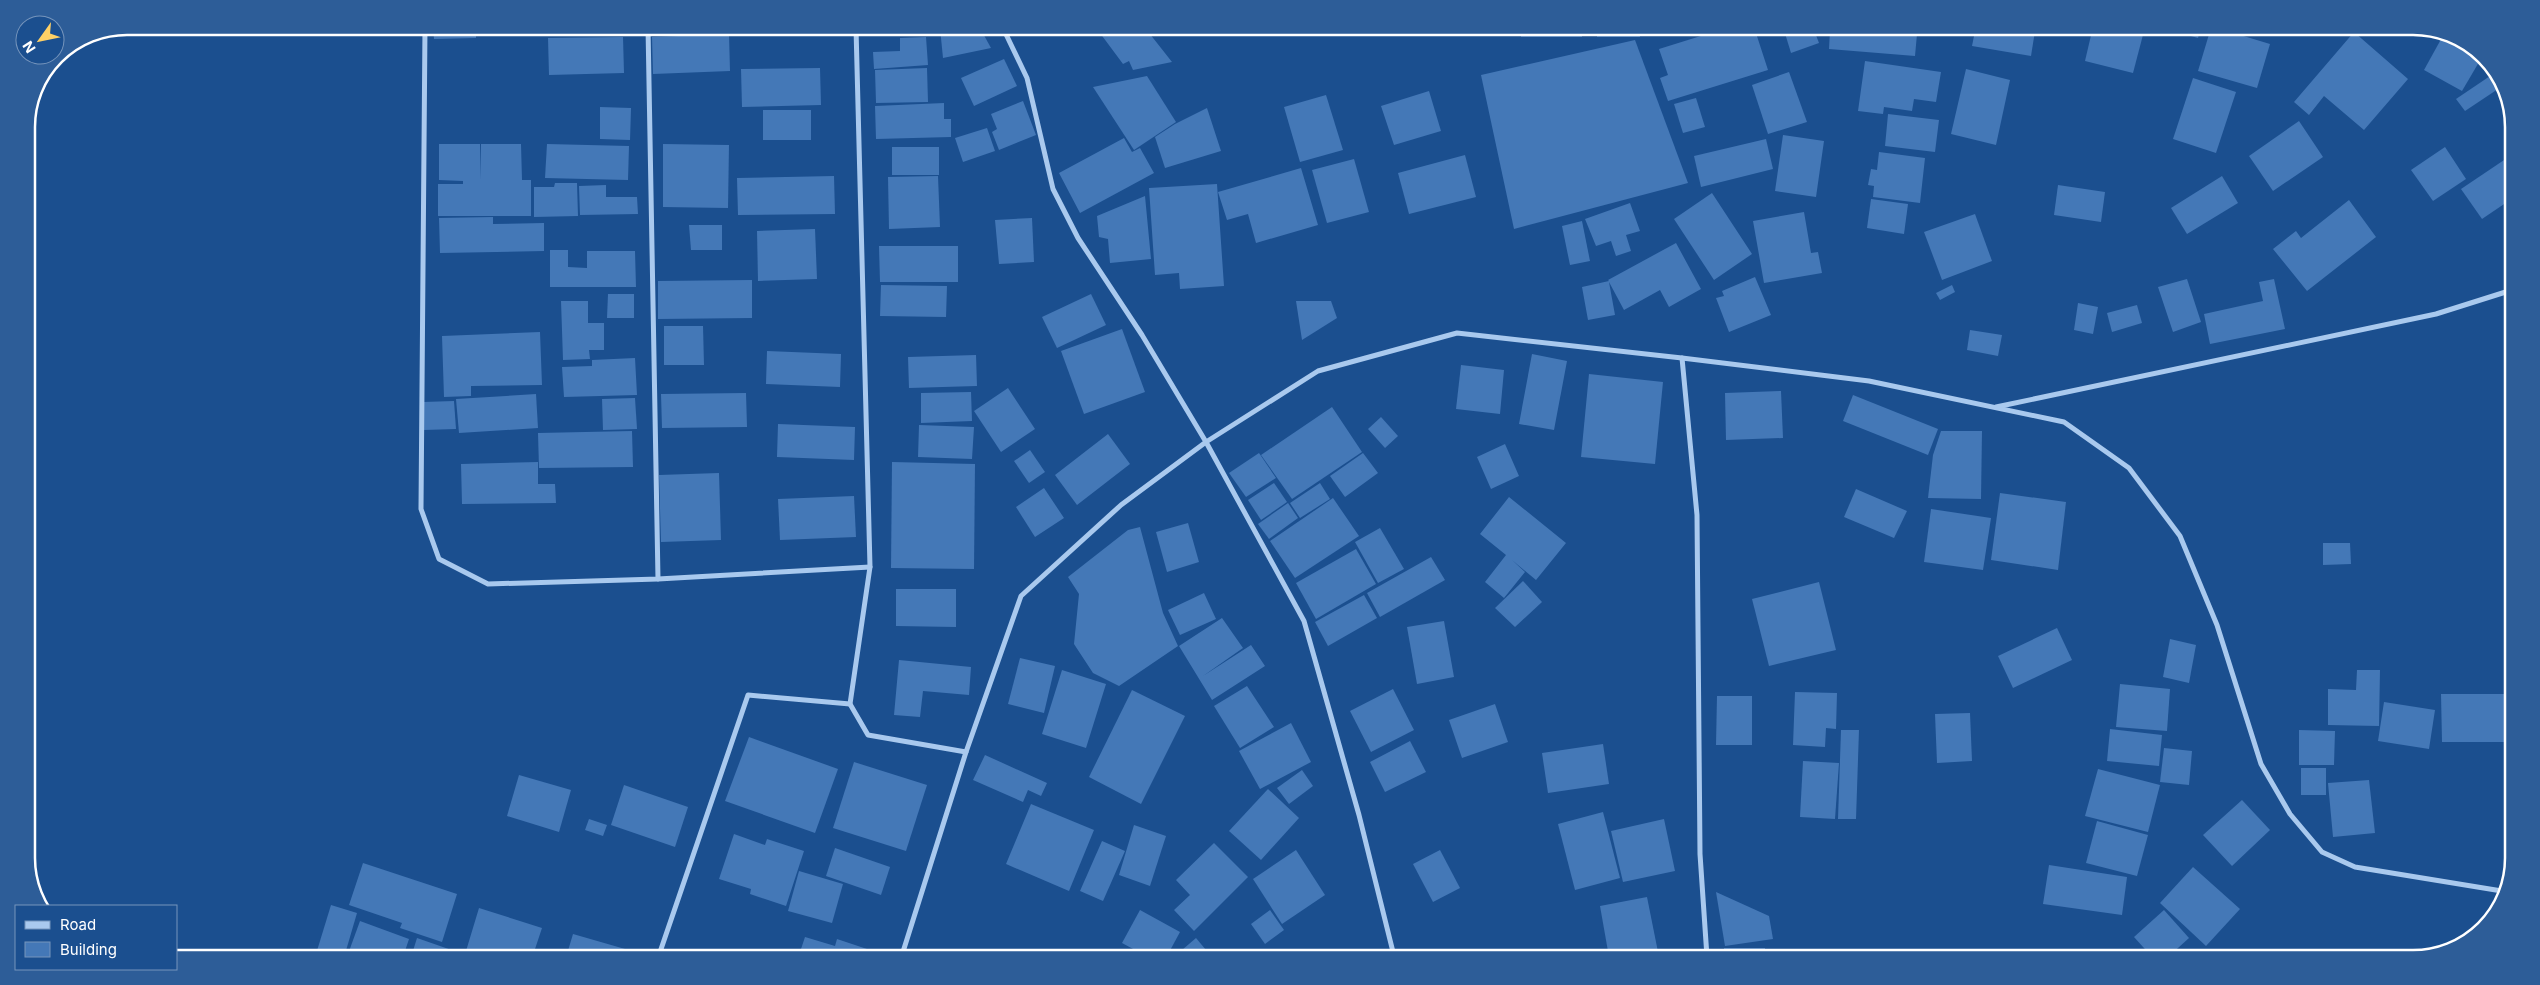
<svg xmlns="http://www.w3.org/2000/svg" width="2540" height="985" viewBox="0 0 2540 985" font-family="Inter,sans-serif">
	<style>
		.building { fill: #4478b7 }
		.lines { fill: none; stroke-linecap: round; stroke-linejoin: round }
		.minor { stroke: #a9c9ee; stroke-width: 5 }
		.rim { fill: none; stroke: #fff; stroke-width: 2.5 }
	</style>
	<rect width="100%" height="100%" fill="#1b4f8f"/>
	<g class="building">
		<path d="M433,27H476V38L434,39Z"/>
		<rect x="575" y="27" width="52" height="7"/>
		<path d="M860,28H918L919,29L860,35Z"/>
		<path d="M940,28H980L991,48L943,58Z"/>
		<path d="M1097,29H1146L1172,62L1133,70L1129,61L1123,64Z"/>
		<rect x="1521" y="30" width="61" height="7"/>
		<path d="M1597,30H1639L1640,37H1597Z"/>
		<path d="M1720,30H1755L1768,70L1668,101L1660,78L1668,75L1659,49Z"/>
		<path d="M1784,30H1814L1819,43L1791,53Z"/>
		<path d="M1830,30L1951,31V32L1917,34L1915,56L1829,49Z"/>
		<path d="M1975,31H2035L2031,56L1972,46Z"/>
		<path d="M2092,31H2144L2133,73L2085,61Z"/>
		<path d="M2173,31H2200L2198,38Z"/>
		<path d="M2210,31H2227L2270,44L2257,88L2198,71Z"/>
		<path d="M2354,32L2408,79L2364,130L2324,96L2309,115L2294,102Z"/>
		<path d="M2445,32L2482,57L2462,91L2424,70Z"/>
		<path d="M729,34L730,71L653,74L652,37Z"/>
		<path d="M623,37L624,73L549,75L548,38Z"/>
		<path d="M926,37L928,65L874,69L873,52L900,51V38Z"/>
		<path d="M1635,40L1688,183L1514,229L1481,75Z"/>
		<path d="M1004,59L1017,86L974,106L961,78Z"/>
		<path d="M1865,61L1941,72L1936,102L1914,99L1912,111L1884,107L1883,114L1858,111Z"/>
		<path d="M820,68L821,105L742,107L741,69Z"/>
		<path d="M927,68L928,102L876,103L875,70Z"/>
		<path d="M1966,69L2010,80L1996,145L1951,134Z"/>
		<path d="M1789,72L1807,122L1768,134L1752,85Z"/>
		<path d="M2493,74L2501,87L2465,111L2456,99Z"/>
		<path d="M1147,76L1176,122L1134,150L1093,87Z"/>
		<path d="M2193,78L2236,92L2216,153L2173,139Z"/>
		<path d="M1429,91L1441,131L1394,145L1381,106Z"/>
		<path d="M1326,95L1343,150L1300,162L1284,107Z"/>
		<path d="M1696,98L1705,127L1683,133L1674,104Z"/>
		<path d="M1023,101L1036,135L999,150L992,132L997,129L991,114Z"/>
		<path d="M944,103V119H951V137L876,139L875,106Z"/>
		<path d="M600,107L631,108L630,140L600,139Z"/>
		<path d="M1207,108L1221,151L1165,168L1155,137L1175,124Z"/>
		<rect x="763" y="110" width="48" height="30"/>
		<path d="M1888,114L1939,120L1935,152L1885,146Z"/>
		<path d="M2299,121L2323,157L2273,191L2249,156Z"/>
		<path d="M987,128L995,151L963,162L955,138Z"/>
		<path d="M1783,135L1824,141L1816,197L1775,191Z"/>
		<path d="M1124,138L1132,152L1140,148L1154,173L1080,213L1059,173Z"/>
		<path d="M1766,139L1773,169L1701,187L1694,156Z"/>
		<path d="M439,144H480L481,180V144H521L522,180H531V216H438V184H463V181L439,180Z"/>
		<path d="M547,144L629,146L628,180L545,178Z"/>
		<path d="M663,144L729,145L728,208L663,207Z"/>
		<rect x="892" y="147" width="47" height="28"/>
		<path d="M2445,147L2466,179L2433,201L2411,170Z"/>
		<path d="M1879,152L1925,158L1920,203L1873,197L1874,186L1868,185L1871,169L1877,170Z"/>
		<path d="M2513,154V198L2482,219L2461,189Z"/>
		<path d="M1465,155L1476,197L1409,214L1398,173Z"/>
		<path d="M1354,159L1369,212L1327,223L1312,170Z"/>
		<path d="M1301,168L1318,225L1256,243L1248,214L1227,220L1218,192Z"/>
		<path d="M834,176L835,214L738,215L737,178Z"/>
		<path d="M938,176L940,227L889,229L888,177Z"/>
		<path d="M2222,176L2238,203L2187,234L2171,208Z"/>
		<path d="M555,183H577L578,216L534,217V187H554Z"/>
		<path d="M1217,184L1224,286L1180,289L1179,273L1155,275L1149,188Z"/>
		<path d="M606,185V197H637L638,214L580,215L579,186Z"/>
		<path d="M2058,185L2105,192L2101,222L2054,215Z"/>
		<path d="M1712,193L1752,254L1714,280L1674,219Z"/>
		<path d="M1145,196L1151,259L1110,263L1108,239L1099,237L1097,216Z"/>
		<path d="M1871,199L1908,204L1904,234L1867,228Z"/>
		<path d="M2349,200L2376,237L2307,291L2273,249L2296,231L2301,238Z"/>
		<path d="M1630,203L1640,231L1626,235L1631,251L1616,256L1611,241L1596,246L1585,219Z"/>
		<path d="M1804,212L1811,253L1818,252L1822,273L1764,283L1753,221Z"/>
		<path d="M1975,214L1992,261L1942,280L1924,232Z"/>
		<path d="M493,217V224L544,223V251L440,253L439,218Z"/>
		<path d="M1032,218L1034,262L999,264L995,220Z"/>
		<path d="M1582,221L1590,261L1570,265L1562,226Z"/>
		<path d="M689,225H722V250H691Z"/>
		<path d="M815,229L817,279L758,281L757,231Z"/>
		<path d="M1676,243L1701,289L1669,307L1660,290L1624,310L1609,282L1615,315L1588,320L1582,287L1609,281L1608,280Z"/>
		<path d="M879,246H958V282H880Z"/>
		<path d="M550,250H568V267L587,268V251H635L636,287H550Z"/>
		<path d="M1755,277L1771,315L1729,332L1716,298L1724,296L1722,291Z"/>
		<path d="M2187,279L2201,322L2173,332L2158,287Z"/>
		<path d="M2274,279L2285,329L2210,344L2204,314L2263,301L2259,282Z"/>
		<path d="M752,280V318L658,319V281Z"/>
		<path d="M881,285L947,286L946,317L880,316Z"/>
		<path d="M1952,285L1955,292L1940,300L1936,293Z"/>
		<path d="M608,294H634V318H607Z"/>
		<path d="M1091,294L1106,325L1057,348L1042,317Z"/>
		<path d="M561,301H588V323H604V350H589L590,359L563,360Z"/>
		<path d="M1296,301H1331L1337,318L1302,340Z"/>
		<path d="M2078,303L2098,307L2093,334L2074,330Z"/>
		<path d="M2137,305L2142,323L2112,332L2107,313Z"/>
		<path d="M664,326H703L704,365H664Z"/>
		<path d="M1122,329L1145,392L1084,414L1061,351Z"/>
		<path d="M1970,330L2002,335L1998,356L1967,350Z"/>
		<path d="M540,332L542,385L471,386V396L444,397L442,336Z"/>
		<path d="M767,351L841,354L840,387L766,384Z"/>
		<path d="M1532,354L1567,361L1554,430L1519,424Z"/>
		<path d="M976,355L977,386L909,388L908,357Z"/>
		<path d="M635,358L637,395L564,397L562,367L592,366V360Z"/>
		<path d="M1461,365L1504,370L1500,414L1456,409Z"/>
		<path d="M1589,374L1663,382L1655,464L1581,457Z"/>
		<path d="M1008,388L1035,429L1001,452L974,411Z"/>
		<path d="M1781,391L1783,438L1726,440L1725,393Z"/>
		<path d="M971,392L972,421L921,423V393Z"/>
		<path d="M746,393L747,427L662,428L661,394Z"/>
		<path d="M536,394L538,428L459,433L456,399Z"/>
		<path d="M1853,395L1938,429L1928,455L1843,421Z"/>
		<path d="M635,398L637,429L603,430L602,399Z"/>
		<path d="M454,401L456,429L424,430L423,402Z"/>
		<path d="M1332,407L1362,452L1292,499L1261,455Z"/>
		<path d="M1381,417L1398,436L1385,448L1368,429Z"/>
		<path d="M778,424L855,427L854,460L777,457Z"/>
		<path d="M919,425L974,427L972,459L918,457Z"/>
		<path d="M632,431L633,467L539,468L538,433Z"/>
		<path d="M1941,431H1982L1981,499L1928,498L1933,455Z"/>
		<path d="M1108,434L1130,464L1077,505L1055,475Z"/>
		<path d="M1505,444L1519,476L1491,489L1477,457Z"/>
		<path d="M1030,450L1045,472L1029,483L1014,461Z"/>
		<path d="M1259,453L1276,478L1246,497L1229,473Z"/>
		<path d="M1363,453L1378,473L1345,497L1330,476Z"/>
		<path d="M538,462V484H555L556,503L462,504L461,464Z"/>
		<path d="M892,462L975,464L974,569L891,568Z"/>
		<path d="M719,473L721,540L661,542L659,475Z"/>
		<path d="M1274,483L1287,502L1261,520L1248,500Z"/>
		<path d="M1320,483L1330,499L1300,518L1290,503Z"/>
		<path d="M1044,488L1064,518L1035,537L1016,507Z"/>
		<path d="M1856,489L1907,511L1894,538L1844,517Z"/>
		<path d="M2000,493L2066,502L2058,570L1991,560Z"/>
		<path d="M854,496L856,537L780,540L778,499Z"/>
		<path d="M1509,497L1566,543L1536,580L1512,560L1525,572L1504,598L1485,582L1506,555L1480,534Z"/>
		<path d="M1333,498L1359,536L1295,578L1270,541Z"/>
		<path d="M1288,503L1298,518L1269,539L1258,524Z"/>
		<path d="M1931,509L1991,518L1983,570L1924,562Z"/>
		<path d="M1188,523L1199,562L1167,572L1156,532Z"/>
		<path d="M1140,527L1163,613L1178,646L1119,686L1093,673L1074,644L1079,594L1068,577L1128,530Z"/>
		<path d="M1380,528L1404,569L1378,583L1355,542Z"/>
		<path d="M2323,543H2350L2351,564L2323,565Z"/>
		<path d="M1356,549L1376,584L1316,619L1296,583Z"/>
		<path d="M1431,557L1445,580L1380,617L1367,593Z"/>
		<path d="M1523,581L1542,602L1515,627L1495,608Z"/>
		<path d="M1819,582L1836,650L1769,666L1752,599Z"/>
		<path d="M896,589H956V627L896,626Z"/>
		<path d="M1204,593L1216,619L1180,635L1168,610Z"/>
		<path d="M1364,595L1377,618L1328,646L1315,622Z"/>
		<path d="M1222,618L1243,648L1203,676L1251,645L1265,666L1212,700L1179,646Z"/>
		<path d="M1444,621L1454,677L1417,684L1407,627Z"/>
		<path d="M2057,628L2072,660L2013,688L1998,656Z"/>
		<path d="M2170,639L2196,645L2189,683L2163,677Z"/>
		<path d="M1020,658L1055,666L1044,713L1008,704Z"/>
		<path d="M899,660L971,667L969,695L923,691L920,717L894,715Z"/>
		<path d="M1062,670L1106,684L1086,748L1042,734Z"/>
		<path d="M2357,670H2380L2379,726L2328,725V689L2356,690Z"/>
		<path d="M2120,684L2170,689L2167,731L2116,727Z"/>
		<path d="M1247,686L1274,727L1240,748L1214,706Z"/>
		<path d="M1393,689L1414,730L1371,752L1350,711Z"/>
		<path d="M1132,690L1185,716L1141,804L1089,777Z"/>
		<path d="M1795,692L1837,693L1836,729L1826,728L1825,747L1793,745Z"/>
		<path d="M2441,694H2510L2509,742H2442Z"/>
		<path d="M1717,696H1752V745H1716Z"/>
		<path d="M2384,702L2435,710L2429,749L2378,741Z"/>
		<path d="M1495,704L1508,742L1462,758L1449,720Z"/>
		<path d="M1970,713L1972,761L1937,763L1935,714Z"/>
		<path d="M1291,723L1311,762L1260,789L1239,751Z"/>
		<path d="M2110,729L2162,735L2159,766L2107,761Z"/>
		<path d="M1841,730H1859L1856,819H1838Z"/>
		<path d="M2299,730L2335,731L2334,765H2299Z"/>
		<path d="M749,737L838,769L815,833L725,801Z"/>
		<path d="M1410,741L1426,772L1385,792L1370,762Z"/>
		<path d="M1603,744L1609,784L1548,793L1542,753Z"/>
		<path d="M2164,748L2192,751L2189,785L2160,782Z"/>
		<path d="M985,755L1047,783L1041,796L1028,790L1023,802L973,780Z"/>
		<path d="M1803,761L1839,763L1835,819L1800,817Z"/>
		<path d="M854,762L927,785L906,851L833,828Z"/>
		<rect x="2301" y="768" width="25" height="27"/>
		<path d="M2098,769L2160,785L2148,832L2085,816Z"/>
		<path d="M1302,770L1313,786L1289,804L1277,788Z"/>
		<path d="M519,775L571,790L559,832L507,816Z"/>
		<path d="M2369,780L2375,833L2333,837L2328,783Z"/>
		<path d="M624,785L688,807L675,847L611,825Z"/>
		<path d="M1268,789L1299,818L1261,860L1229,831Z"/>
		<path d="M2242,800L2270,830L2232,866L2203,835Z"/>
		<path d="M1031,804L1094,830L1069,891L1006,864Z"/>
		<path d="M1603,812L1620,878L1575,890L1558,824Z"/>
		<path d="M589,819L607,825L603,836L585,830Z"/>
		<path d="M1664,819L1675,871L1623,882L1611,831Z"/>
		<path d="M2097,821L2148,835L2137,876L2086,863Z"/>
		<path d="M1134,825L1166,836L1150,886L1119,875Z"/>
		<path d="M734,834L765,845L767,839L804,851L786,906L750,894L751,889L719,879Z"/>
		<path d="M1102,841L1125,851L1103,901L1080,891Z"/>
		<path d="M1214,843L1248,877L1194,931L1174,910L1190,895L1176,880Z"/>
		<path d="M835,848L890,867L881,895L826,876Z"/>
		<path d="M1296,850L1325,895L1282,924L1253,879Z"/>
		<path d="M1440,850L1460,888L1433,902L1413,864Z"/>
		<path d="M363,863L457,894L442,942L400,928L402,923L349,905Z"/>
		<path d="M2049,865L2127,877L2122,915L2043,904Z"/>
		<path d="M2193,867L2240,909L2206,946L2160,903Z"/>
		<path d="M799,871L843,884L832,923L788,911Z"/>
		<path d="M1716,892L1769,916L1773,939L1725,946Z"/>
		<path d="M1647,897L1659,957H1609L1600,906Z"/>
		<path d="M331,905L357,913L345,954H316Z"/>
		<path d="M479,908L542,928L534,952L525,949L523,954H475L466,951Z"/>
		<path d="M1140,910L1180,932L1167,956H1146L1122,943Z"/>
		<path d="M1270,910L1284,930L1265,944L1251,924Z"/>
		<path d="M2164,910L2189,938L2167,958H2153L2134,937Z"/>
		<path d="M360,921L409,939L404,954H348Z"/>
		<path d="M573,934L632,951L631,955L567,954Z"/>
		<path d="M805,937L835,946L837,939L876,952L875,955H799Z"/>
		<path d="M417,938L463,954H412Z"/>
		<path d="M1196,938L1211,956H1175Z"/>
		<rect x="1724" y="948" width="41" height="9"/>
	</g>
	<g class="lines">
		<g class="minor">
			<path d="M425,27L421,509L439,559L488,584L658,579L870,567"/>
			<path d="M648,27L658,579"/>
			<path d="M856,28L870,567L850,704L868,735L966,752"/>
			<path d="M1003,28L1027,78L1053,189L1078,238L1142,335L1206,442L1304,621L1359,815L1394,956"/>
			<path d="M1682,358L1697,515L1700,854L1707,957"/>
			<path d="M1996,407L2436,314L2512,290"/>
			<path d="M659,955L748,695L850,704"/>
			<path d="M902,955L966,752L1021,596L1121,505L1206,442L1318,371L1457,333L1682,358L1869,381L2064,422L2129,468L2180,536L2217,625L2261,764L2290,814L2322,852L2355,867L2508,892"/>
		</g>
	</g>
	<path d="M0 0H2540V985H0ZM127 35H2413A92 92 0 0 1 2505 127V858A92 92 0 0 1 2413 950H127A92 92 0 0 1 35 858V127A92 92 0 0 1 127 35Z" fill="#2d5d98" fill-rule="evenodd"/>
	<path class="rim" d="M127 35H2413A92 92 0 0 1 2505 127V858A92 92 0 0 1 2413 950H127A92 92 0 0 1 35 858V127A92 92 0 0 1 127 35Z"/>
	<rect x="15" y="905" width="162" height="65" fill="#1b4f8f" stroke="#7695bc"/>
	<rect x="25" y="921" width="25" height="8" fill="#a9c9ee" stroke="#7695bc"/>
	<text x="60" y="930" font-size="15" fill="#ffffff">Road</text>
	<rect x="25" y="942" width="25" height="15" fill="#4478b7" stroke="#7695bc"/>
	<text x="60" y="955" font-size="15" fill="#ffffff">Building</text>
	<g transform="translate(40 40) rotate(237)"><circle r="24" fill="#1b4f8f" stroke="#7695bc"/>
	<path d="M0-4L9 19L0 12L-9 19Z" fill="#ffd166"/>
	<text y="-8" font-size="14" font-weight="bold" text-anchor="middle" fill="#ffffff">N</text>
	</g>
</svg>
